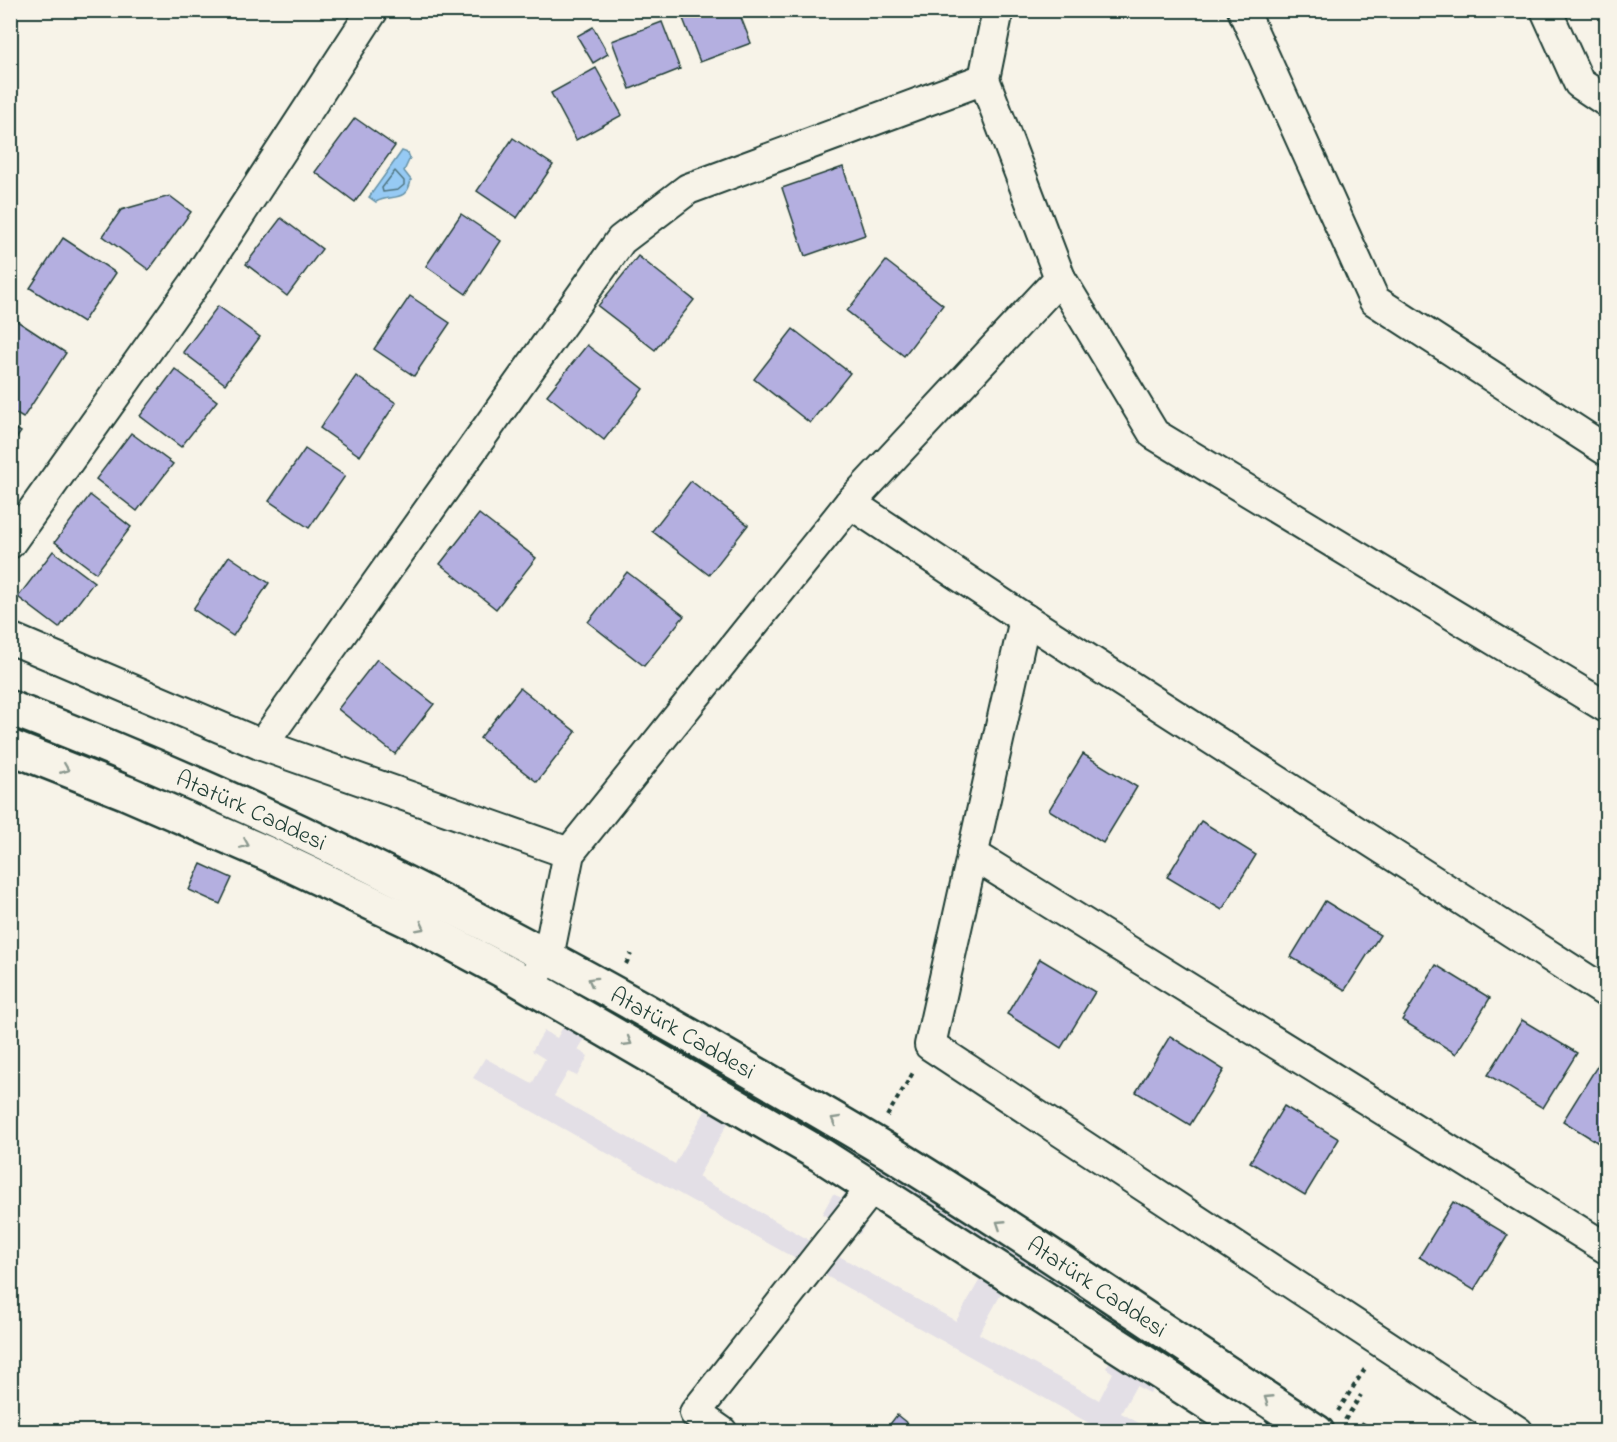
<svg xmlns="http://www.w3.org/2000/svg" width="1617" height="1442" viewBox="0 0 1617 1442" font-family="'Indie Flower',sans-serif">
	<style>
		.built { fill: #e3dfe6; fill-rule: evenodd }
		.water { fill: #96caf4; stroke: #6692a7; stroke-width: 1.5 }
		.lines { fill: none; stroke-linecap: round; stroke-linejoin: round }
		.shore { stroke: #4f7581; stroke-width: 1.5 }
		.building { fill: #b4afe0; stroke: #1f3d34; stroke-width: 1.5 }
		.minor-casing { stroke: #1f3d34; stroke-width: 34 }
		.secondary-casing { stroke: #1f3d34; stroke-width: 38 }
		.path { stroke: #1f3d34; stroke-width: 4; stroke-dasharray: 4.5 4.5; stroke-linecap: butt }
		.minor { stroke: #f7f3e8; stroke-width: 30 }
		.secondary { stroke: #f7f3e8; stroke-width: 33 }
		.oneway { stroke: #8b988e }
		.labels { text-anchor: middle; stroke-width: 4.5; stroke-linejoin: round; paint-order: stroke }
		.street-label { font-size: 24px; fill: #1f3d34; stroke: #f7f3e8 }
	</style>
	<rect width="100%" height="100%" fill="#f7f3e8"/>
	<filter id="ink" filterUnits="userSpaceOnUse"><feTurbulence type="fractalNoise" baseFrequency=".0167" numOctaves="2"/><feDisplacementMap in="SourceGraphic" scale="12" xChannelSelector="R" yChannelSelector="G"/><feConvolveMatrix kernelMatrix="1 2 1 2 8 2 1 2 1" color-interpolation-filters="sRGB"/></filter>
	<g filter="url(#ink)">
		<path class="built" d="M536,970L1237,1364L1158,1345L1147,1365L1161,1373L1150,1393L1136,1386L1121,1413L1153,1431H1103L473,1078L485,1058L532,1084L545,1059L532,1051L544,1031L557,1038L569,1016ZM591,1028L713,1097L675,1164L554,1096L568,1072L577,1076L583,1066L588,1056L578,1050ZM735,1110L854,1176L842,1198L833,1194L822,1214L830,1218L816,1244L698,1177ZM877,1189L994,1255L956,1321L839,1256L852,1231L860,1234L871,1215L864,1211ZM1016,1267L1136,1333L1125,1353L1117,1349L1106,1368L1113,1373L1099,1400L979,1334Z"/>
		<path class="water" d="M402,151L408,153L410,158L404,171L411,180C407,203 391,194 376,202L369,197Z"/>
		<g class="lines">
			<path class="shore" d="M395,171L404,181V185L398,190L383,192L382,188Z"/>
		</g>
		<g class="building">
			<path d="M696,10H738L751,43L700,62L682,16Z"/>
			<path d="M662,22L680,69L630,89L612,41Z"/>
			<path d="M593,27L608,54L593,63L577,36Z"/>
			<path d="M596,68L622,115L576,140L551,93Z"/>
			<path d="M355,118L395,146L355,202L315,172Z"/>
			<path d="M513,138L553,165L517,218L477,191Z"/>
			<path d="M843,167L865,235L805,256L782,188Z"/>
			<path d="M170,196L191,212L149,270L103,236L121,210Z"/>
			<path d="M461,214L501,241L466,294L426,266Z"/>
			<path d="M281,218L322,249L287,296L246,264Z"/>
			<path d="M63,238L116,273L83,322L30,288Z"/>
			<path d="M638,256L694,300L655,350L598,306Z"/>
			<path d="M886,261L943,305L904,356L847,311Z"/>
			<path d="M410,296L450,323L414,376L374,349Z"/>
			<path d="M218,306L260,337L225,384L183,352Z"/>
			<path d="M14,319L66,353L23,418L10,410V325Z"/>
			<path d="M793,329L850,373L810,423L754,379Z"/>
			<path d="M587,345L643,389L604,440L547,395Z"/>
			<path d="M175,369L217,401L181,447L140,416Z"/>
			<path d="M356,376L396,403L360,456L320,428Z"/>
			<path d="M10,425L21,432L10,447Z"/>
			<path d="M131,433L173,464L137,511L96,479Z"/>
			<path d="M305,449L345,476L309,528L269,501Z"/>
			<path d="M691,481L748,525L709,575L652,531Z"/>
			<path d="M90,495L131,527L96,573L55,542Z"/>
			<path d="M479,514L536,558L496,609L440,564Z"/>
			<path d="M53,551L94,582L59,628L18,597Z"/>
			<path d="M229,556L269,583L233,636L193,609Z"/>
			<path d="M627,572L684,616L644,666L588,622Z"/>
			<path d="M377,659L434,704L395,754L338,709Z"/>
			<path d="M520,688L576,732L537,782L480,738Z"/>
			<path d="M1083,754L1137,787L1103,843L1049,810Z"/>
			<path d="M1201,821L1256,855L1222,910L1167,877Z"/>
			<path d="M201,864L232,878L220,904L189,890Z"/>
			<path d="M1325,901L1380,935L1345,990L1291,957Z"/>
			<path d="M1040,959L1095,992L1061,1048L1007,1014Z"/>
			<path d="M1436,965L1490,998L1456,1054L1402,1020Z"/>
			<path d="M1522,1020L1577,1053L1543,1108L1488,1075Z"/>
			<path d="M1170,1036L1224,1070L1190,1125L1136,1092Z"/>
			<path d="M1606,1052V1144L1605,1147L1563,1121Z"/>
			<path d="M1284,1106L1339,1139L1305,1195L1250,1162Z"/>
			<path d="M1453,1202L1508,1235L1474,1290L1419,1257Z"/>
			<path d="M897,1415L918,1432H884Z"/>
		</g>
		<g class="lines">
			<defs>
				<g id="minor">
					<path d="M1243,10L1374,300L1606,450"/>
					<path d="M1546,10L1579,83L1606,101"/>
					<path d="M1060,278L1154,434L1606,707"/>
					<path d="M850,503L1025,619L1606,992"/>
					<path d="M10,543L195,283L373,10"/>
					<path d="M1025,619L930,1045L1518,1432"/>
					<path d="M10,638L262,745L569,853"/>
					<path d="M262,745L621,240L688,189L984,79"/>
					<path d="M972,854L1606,1248"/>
					<path d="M534,977L548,957L569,853L850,503L1060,278L984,79L998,10"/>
					<path d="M722,1432L695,1413L872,1188"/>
				</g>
				<g id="secondary">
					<path id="s1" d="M10,708C248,798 474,913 694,1038C759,1076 825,1113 889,1152C1034,1241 1174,1339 1317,1432"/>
					<path d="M10,747L127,793L268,854L416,924L511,975L821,1155L1253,1432"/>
				</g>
			</defs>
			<use href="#minor" class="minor-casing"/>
			<use href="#secondary" class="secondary-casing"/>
			<g class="path">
				<path d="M626,964L631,954"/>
				<path d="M887,1116L914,1071"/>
				<path d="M1338,1411L1366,1367"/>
				<path d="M1345,1420L1361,1395"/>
				<path d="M1361,1423L1377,1432"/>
			</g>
			<use href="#minor" class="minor"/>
			<use href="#secondary" class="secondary"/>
		</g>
		<defs><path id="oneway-chevron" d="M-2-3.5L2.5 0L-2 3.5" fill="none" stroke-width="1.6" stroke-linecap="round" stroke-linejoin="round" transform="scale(1.5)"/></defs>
		<g class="oneway">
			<use href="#oneway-chevron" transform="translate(65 769) rotate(22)"/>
			<use href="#oneway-chevron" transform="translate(245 844) rotate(23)"/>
			<use href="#oneway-chevron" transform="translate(421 927) rotate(27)"/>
			<use href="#oneway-chevron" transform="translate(592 981) rotate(-151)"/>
			<use href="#oneway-chevron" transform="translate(628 1042) rotate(30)"/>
			<use href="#oneway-chevron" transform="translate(835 1120) rotate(-149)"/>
			<use href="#oneway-chevron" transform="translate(1000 1224) rotate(-147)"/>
			<use href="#oneway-chevron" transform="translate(1268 1399) rotate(-147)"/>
		</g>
	</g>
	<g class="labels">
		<g class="street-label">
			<text dy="8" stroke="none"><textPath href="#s1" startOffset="262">Atatürk Caddesi</textPath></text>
			<text dy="8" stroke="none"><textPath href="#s1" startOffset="748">Atatürk Caddesi</textPath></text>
			<text dy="8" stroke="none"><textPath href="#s1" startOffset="1234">Atatürk Caddesi</textPath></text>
		</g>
	</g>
	<rect width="1617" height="1442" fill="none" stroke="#f7f3e8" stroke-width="36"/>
	<rect x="18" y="18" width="1581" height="1406" fill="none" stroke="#1f3d34" stroke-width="2" filter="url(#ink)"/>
</svg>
